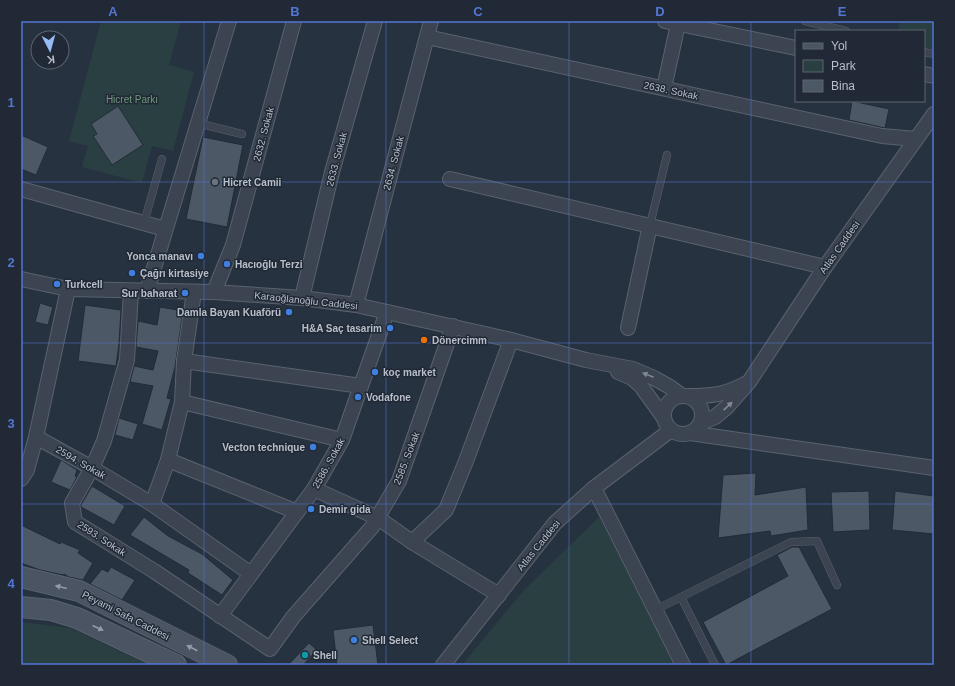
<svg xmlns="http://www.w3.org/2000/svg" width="955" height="686" viewBox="0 0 955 686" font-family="Helvetica,sans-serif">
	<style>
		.green { fill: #293f41 }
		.building { fill: #4c5865; stroke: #222b37 }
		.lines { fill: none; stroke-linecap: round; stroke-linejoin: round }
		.lane-casing { stroke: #59626d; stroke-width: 8 }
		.street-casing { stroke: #59626d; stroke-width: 16 }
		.secondary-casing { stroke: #59626d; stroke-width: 22 }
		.lane { stroke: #3b4450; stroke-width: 7 }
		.street { stroke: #3b4450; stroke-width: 14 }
		.secondary { stroke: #4a5462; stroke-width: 20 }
		.oneway { fill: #808893 }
		.oneway2 { fill: #929aa6 }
		.grid { fill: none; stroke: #5376d3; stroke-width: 1; stroke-opacity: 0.55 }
		.worship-dot { fill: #6b7280; stroke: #202935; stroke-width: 1.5 }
		.shop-dot { fill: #3f7fe0; stroke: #202935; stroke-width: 1.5 }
		.food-dot { fill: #e8710a; stroke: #202935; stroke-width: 1.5 }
		.culture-dot { fill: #0f9aa8; stroke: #202935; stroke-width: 1.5 }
		.labels { text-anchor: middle; stroke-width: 3; stroke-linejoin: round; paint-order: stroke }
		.street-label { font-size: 10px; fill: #b8bfca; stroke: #202935 }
		.park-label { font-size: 10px; fill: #719a79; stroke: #202935 }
		.poi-label { font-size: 10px; font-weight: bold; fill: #b8bfca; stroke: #202935; text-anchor: start }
		.neatline { fill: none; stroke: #5376d3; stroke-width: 1.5 }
		.grid-label { font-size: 13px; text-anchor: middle; font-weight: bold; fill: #5376d3 }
	</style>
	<rect width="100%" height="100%" fill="#273240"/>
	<g class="green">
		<path d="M101,21H181L169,65L194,72L173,151L152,146L142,183L82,167L88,146L69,141Z"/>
		<path d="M900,21H934V49L924,47V31H898Z"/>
		<path d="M599,517L675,665H462L523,591Z"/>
		<path d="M21,622L70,628L149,665H21Z"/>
	</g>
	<g class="building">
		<path d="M852,101L889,109L885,128L849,120Z"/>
		<path d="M118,106L143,145L112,165L93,136L97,134L91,124Z"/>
		<path d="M21,135L48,147L36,175L21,169Z"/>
		<path d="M203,137L243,145L227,227L186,219Z"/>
		<path d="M40,303L53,307L48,325L35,322Z"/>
		<path d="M85,305L121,310L119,344L116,366L78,361Z"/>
		<path d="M160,307L183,311L175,367L167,398L171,399L162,430L142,424L153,386L130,382L134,366L153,370L158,351L136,347L138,321L157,325Z"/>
		<path d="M119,418L138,424L133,440L115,435Z"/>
		<path d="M61,460L77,470L75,476L77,477L70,490L51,482Z"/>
		<path d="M756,473L755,495L806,487L808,530L771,536L770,531L718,538L723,475Z"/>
		<path d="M92,486L125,506L114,525L81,507V505Z"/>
		<path d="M869,491L870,530L833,532L831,492Z"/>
		<path d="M895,491L934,496V534L892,530Z"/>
		<path d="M144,517L168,536L202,554L233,580L222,595L188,573L189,570L130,535Z"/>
		<path d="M21,525L60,544L61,542L80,550L78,553L93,563L83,580L69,577L64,574L63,575L40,570L21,563Z"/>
		<path d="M792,547H799L832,609L726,665L703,622L788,576L777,555Z"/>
		<path d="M111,567L135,580L122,600L90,584L102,569L108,572Z"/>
		<path d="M373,625L378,665H337L333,630Z"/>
		<path d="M309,643L317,650L303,665H288Z"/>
	</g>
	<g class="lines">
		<defs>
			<g id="lane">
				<path d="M805,21L846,31"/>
				<path d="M924,52L934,54"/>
				<path d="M197,123L242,134"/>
				<path d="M144,223L162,159"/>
				<path d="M650,225L667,155"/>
				<path d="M681,597L715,665"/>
				<path d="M655,610L791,542L817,541L837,585"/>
			</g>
			<g id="street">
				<path d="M665,21L796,48"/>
				<path d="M427,37L845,128L882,136L916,139"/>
				<path d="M924,74L934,76"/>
				<path d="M664,88L678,24"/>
				<path d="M450,179L825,267"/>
				<path d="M21,189L165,229"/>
				<path d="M21,279L68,289L214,292L302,298L356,305L511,340L586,360L633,369L654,378L670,387L682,396"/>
				<path d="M68,289L36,437L92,468L152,504L251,574"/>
				<path d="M131,291L127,360L104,441L92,468L72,503L75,522L154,571L270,649L293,617L372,527L399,481L453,326"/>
				<path d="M147,291L229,21"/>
				<path d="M214,292L233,245L294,21"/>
				<path d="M302,298L332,172L375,21"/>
				<path d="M356,305L431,21"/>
				<path d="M628,328L650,225"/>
				<path d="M184,361L361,386"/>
				<path d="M618,372L632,378L641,386L664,418"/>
				<circle cx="683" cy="415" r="19"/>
				<path d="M688,396C711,396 725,395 745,384"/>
				<path d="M182,402L342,440"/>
				<path d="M701,423L715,417L727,407L749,382L825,267L934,114"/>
				<path d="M690,433L934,468"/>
				<path d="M168,460L297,512"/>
				<path d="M21,479L27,470L36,437"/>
				<path d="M594,488L683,665"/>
				<path d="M314,489L378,518L412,542L499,595"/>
				<path d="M152,504L168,460L182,402L184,361L194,292"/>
				<path d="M412,542L446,510L466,461L511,340"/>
				<path d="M220,616L314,489L342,440L387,312"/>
				<path d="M443,665L555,523L594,488L671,430"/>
			</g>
			<g id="secondary">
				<path d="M21,577L79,591L227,665"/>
				<path d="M21,607L51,610L77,618L176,665"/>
			</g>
		</defs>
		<use href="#lane" class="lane-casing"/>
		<use href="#street" class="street-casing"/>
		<use href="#secondary" class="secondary-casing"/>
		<use href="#lane" class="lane"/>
		<use href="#street" class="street"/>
		<use href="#secondary" class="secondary"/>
	</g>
	<defs><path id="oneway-solid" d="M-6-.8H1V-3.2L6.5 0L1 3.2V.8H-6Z"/></defs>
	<g class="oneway">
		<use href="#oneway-solid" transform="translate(648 375) rotate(-158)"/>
		<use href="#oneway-solid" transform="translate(728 406) rotate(-43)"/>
	</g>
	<g class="oneway2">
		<use href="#oneway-solid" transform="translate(61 587) rotate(-166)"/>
		<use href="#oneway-solid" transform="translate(98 628) rotate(25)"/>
		<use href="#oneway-solid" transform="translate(192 648) rotate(-153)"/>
	</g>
	<path class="grid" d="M204,21V665M386,21V665M569,21V665M751,21V665M21,182H934M21,343H934M21,504H934"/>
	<circle class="worship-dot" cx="215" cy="182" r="4"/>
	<g class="shop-dot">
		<circle cx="201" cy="256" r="4"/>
		<circle cx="227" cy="264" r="4"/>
		<circle cx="132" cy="273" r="4"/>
		<circle cx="57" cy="284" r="4"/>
		<circle cx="185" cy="293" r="4"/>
		<circle cx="289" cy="312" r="4"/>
		<circle cx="390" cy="328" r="4"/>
		<circle cx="375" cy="372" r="4"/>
		<circle cx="358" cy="397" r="4"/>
		<circle cx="313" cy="447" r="4"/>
		<circle cx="311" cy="509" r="4"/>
		<circle cx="354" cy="640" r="4"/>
	</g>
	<circle class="food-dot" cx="424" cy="340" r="4"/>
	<circle class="culture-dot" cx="305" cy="655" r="4"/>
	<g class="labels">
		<g class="street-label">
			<text transform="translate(671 90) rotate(12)" y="4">2638. Sokak</text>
			<text transform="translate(263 134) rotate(-75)" y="4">2632. Sokak</text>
			<text transform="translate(336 159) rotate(-75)" y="4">2633. Sokak</text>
			<text transform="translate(393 163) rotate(-75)" y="4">2634. Sokak</text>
			<text transform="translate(839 247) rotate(-55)" y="4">Atlas Caddesi</text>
			<text transform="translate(306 300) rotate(6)" y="4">Karaoğlanoğlu Caddesi</text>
			<text transform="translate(406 458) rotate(-69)" y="4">2585. Sokak</text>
			<text transform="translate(81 462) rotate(30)" y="4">2594. Sokak</text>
			<text transform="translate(328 463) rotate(-61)" y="4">2586. Sokak</text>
			<text transform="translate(102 538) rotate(33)" y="4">2593. Sokak</text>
			<text transform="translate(538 545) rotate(-51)" y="4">Atlas Caddesi</text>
			<text transform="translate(126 615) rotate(27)" y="4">Peyami Safa Caddesi</text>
		</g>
		<g class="park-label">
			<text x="132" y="103">Hicret Parkı</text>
		</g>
		<g class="poi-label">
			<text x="223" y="186">Hicret Camii</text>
			<text x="193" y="260" text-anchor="end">Yonca manavı</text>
			<text x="235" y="268">Hacıoğlu Terzi</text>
			<text x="140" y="277">Çağrı kirtasiye</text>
			<text x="65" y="288">Turkcell</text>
			<text x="177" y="297" text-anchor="end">Sur baharat</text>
			<text x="281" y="316" text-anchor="end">Damla Bayan Kuaförü</text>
			<text x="382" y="332" text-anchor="end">H&amp;A Saç tasarim</text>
			<text x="432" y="344">Dönercimm</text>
			<text x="383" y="376">koç market</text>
			<text x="366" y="401">Vodafone</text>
			<text x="305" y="451" text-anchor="end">Vecton technique</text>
			<text x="319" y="513">Demir gida</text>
			<text x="362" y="644">Shell Select</text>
			<text x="313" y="659">Shell</text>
		</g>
	</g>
	<rect width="955" height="686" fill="none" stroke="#202935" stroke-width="44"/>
	<rect x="795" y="30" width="130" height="72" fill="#202935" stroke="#5d6571"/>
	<rect x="803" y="43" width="20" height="6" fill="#4a5462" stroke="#5d6571"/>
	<text x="831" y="50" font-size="12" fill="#b8bfca">Yol</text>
	<rect x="803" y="60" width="20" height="12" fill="#293f41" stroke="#5d6571"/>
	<text x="831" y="70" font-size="12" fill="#b8bfca">Park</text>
	<rect x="803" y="80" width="20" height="12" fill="#4c5865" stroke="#5d6571"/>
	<text x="831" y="90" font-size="12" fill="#b8bfca">Bina</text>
	<g transform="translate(50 50) rotate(174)"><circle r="19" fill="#202935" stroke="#5d6571"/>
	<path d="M0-3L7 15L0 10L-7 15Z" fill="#95bbf3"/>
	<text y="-6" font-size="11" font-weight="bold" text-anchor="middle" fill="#b8bfca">K</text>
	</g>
	<rect x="22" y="22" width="911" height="642" class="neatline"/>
	<g class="grid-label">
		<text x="113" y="16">A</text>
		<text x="295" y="16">B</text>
		<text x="478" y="16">C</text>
		<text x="660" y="16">D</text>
		<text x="842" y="16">E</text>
		<text x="11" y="107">1</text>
		<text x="11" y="267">2</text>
		<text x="11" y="428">3</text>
		<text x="11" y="588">4</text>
	</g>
</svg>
